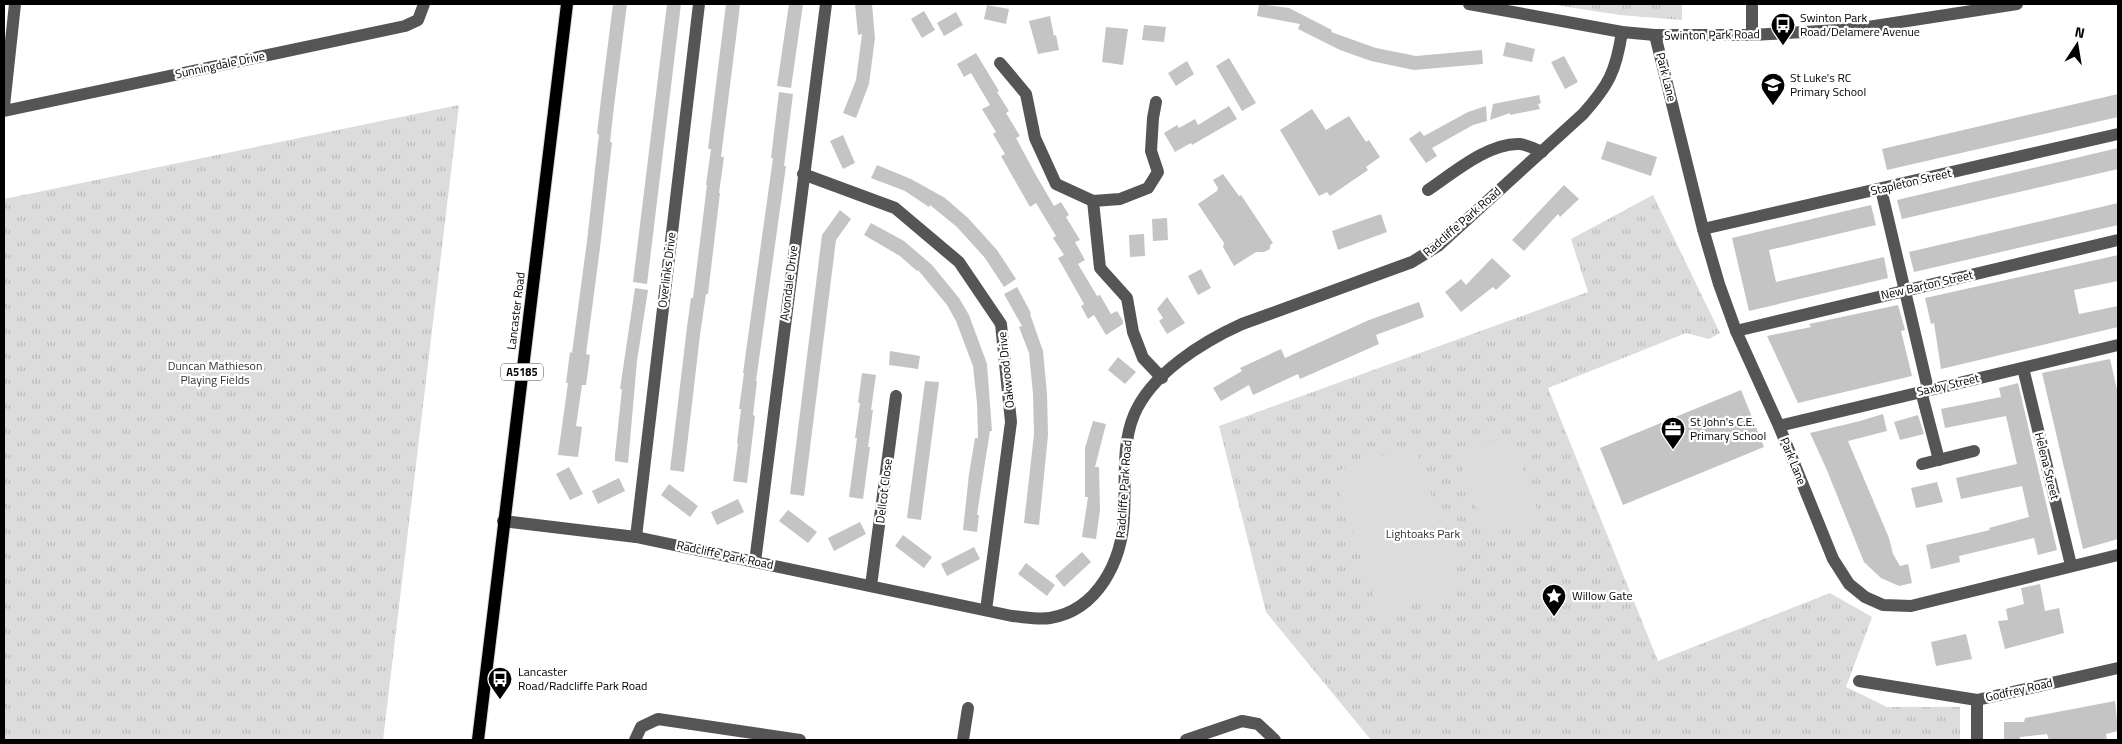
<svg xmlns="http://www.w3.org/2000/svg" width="2122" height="744" viewBox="0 0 2122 744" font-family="'Titillium Web',sans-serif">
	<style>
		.park { fill: url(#park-tufts) }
		.pitch { fill: #dcdcdc }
		.building { fill: #c4c4c4 }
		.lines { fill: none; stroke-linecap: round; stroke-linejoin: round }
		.major-casing { stroke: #dbdbdb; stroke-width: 14 }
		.minor { stroke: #555; stroke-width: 12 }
		.major { stroke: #000; stroke-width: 12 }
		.labels { text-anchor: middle; stroke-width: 4.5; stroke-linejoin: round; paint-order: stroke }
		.shield { fill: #fff; stroke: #4c4c4c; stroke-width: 1 }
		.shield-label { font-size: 11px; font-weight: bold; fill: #000 }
		.poi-label { font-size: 12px; fill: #000; stroke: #fff; text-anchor: start }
		.street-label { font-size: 12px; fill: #000; stroke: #fff }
		.park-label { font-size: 12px; fill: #333; stroke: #fff }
	</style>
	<defs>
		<pattern id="park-tufts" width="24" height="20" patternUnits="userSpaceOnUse" patternTransform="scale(1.25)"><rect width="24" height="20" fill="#dcdcdc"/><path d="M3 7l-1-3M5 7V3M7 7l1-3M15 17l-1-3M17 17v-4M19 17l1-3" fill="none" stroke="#bbb"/></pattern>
	</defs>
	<rect width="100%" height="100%" fill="#fff"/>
	<g class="park">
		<path d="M1549,4H1682V20L1620,15Z"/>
		<path d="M459,105L383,740H4V199Z"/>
		<path d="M1653,195L1720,333L1709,339L1686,333L1548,388L1658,661L1830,593L1872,617L1846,687L1887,707H1960V740H1371L1266,612L1219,426L1588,292L1571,239Z"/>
	</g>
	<g class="pitch">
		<path d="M1511,435L1540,517L1486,535L1457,454Z"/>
		<path d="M1415,445L1462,588L1380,615L1333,472Z"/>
	</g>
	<g class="building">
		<path d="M613,4H627L614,106L610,142H612L600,248L586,354L590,355L586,385H582L576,426L582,427L578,457L558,455L568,383H566L570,352L572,353L587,241L599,134H597L601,99Z"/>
		<path d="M667,4H681L647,284L633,282Z"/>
		<path d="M726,4H740L739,14L721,157H724L719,193H720L708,294H706L700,335L684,472L670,470L687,327L691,298H693L707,185H706L711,149H708Z"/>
		<path d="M789,4H803L791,88L777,86Z"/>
		<path d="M855,4H872L875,38L869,84L856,118L843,113L856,80L862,34L858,35Z"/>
		<path d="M1259,4L1289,8L1332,30L1331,32L1376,48L1416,56L1482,50L1483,64L1414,70L1371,61L1340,50L1298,29L1300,24L1257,16Z"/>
		<path d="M987,5L1009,9L1006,24L984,19Z"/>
		<path d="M924,11L935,30L922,38L911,19Z"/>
		<path d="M956,12L963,25L944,36L937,23Z"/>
		<path d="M1050,16L1054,36L1056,35L1059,50L1038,54L1029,21Z"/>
		<path d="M1144,25L1166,27L1164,42L1142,40Z"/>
		<path d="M1106,27L1128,29L1123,65L1102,62Z"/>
		<path d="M1506,42L1535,49L1532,62L1503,56Z"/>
		<path d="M976,53L999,91L997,92L1009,111L1006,113L1020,136L1016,138L1037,177L1054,206L1061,202L1069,215L1066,217L1080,240L1075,242L1085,260L1078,264L1097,296L1100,295L1111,314L1117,311L1123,321V324L1106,335L1094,315L1088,319L1081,306L1084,304L1058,258L1064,255L1053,238L1056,236L1036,203L1030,207L1001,156L1005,154L993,134L996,132L982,109L990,105L971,73L964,77L957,64Z"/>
		<path d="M1564,56L1578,82L1565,89L1551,62Z"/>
		<path d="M1229,58L1256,103L1242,111L1216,66Z"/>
		<path d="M1187,61L1194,74L1176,86L1168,73Z"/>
		<path d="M779,92L793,94L784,166H786L756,381H757L753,415L755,416L747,483L733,481L738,444L737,443L741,409H739L744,373H743L773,158H771Z"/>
		<path d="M2118,94V117L1887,170L1882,149Z"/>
		<path d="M1539,95L1541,103L1538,104L1540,109L1510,115V113L1490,120L1493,104Z"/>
		<path d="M1229,106L1237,119L1192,145L1191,143L1175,152L1164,133L1177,125L1179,128L1195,119L1198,125Z"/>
		<path d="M1486,106L1487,121L1473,125L1432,148L1437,156L1426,163L1409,139L1420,131L1424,136L1468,112Z"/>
		<path d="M1312,109L1326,130L1349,116L1366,142L1369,140L1380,157L1366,167L1368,170L1330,196L1327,192L1319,196L1280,130Z"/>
		<path d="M843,135L855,163L843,169L830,141Z"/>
		<path d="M1607,141L1657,157L1651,176L1601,159Z"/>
		<path d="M2118,148V169L1902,219L1897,200Z"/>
		<path d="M877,165L911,179L945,198L968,218L997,250L1016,279L1004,287L985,258L957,227L930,205L929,207L905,191L871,178Z"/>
		<path d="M1223,174L1239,196L1241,195L1273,243L1270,245V249L1264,252H1256L1234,266L1223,247L1224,243L1198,204L1217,191L1218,188L1213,180Z"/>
		<path d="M1564,185L1579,199L1560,217L1558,214L1524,251L1512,240Z"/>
		<path d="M2118,203V225L1914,272L1909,252Z"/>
		<path d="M1871,205L1876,225L1769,250L1776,282L1884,257L1888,278L1749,311L1732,238Z"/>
		<path d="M840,210L851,219L836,240L804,496L790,494L822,235Z"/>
		<path d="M1381,214L1387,232L1338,250L1332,231Z"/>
		<path d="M1167,218L1168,240L1153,241L1152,219Z"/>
		<path d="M871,223L904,241L932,265L959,298L969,315L987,364L992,431H990L984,469L977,515H979L977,532L963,530L969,474L975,438H978L977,403L973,366L956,321L947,305L918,270L917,271L900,256L864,235Z"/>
		<path d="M1144,234L1145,256L1130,257L1129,235Z"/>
		<path d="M2118,255V281L2074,290L2079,314L2118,306V327L1941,369L1934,323L1931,324L1925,298Z"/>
		<path d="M1492,258L1511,276L1496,290L1493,287L1461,312L1445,292L1461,279L1466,285Z"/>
		<path d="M1201,269L1211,288L1198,295L1188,276Z"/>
		<path d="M1017,287L1031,313L1030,314L1043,351L1047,394L1048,435L1039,525L1024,523L1034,434L1033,394L1029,353L1019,327L1022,326L1004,294Z"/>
		<path d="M635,288L648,290L637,361L628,463L615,461V455L622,389H620Z"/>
		<path d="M1167,297L1185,323L1167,334L1159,321L1163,318L1157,309Z"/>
		<path d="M1419,302L1424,317L1376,335L1379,344L1300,379L1298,374L1253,395L1249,385L1221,401L1213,388L1242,371L1240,368L1281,349L1285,358L1369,320Z"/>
		<path d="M1898,305L1905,330L1901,331L1912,376L1798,403L1767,336L1811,327L1809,324Z"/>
		<path d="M890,351L920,356L918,369L889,365Z"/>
		<path d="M1118,357L1136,372L1125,384L1108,370Z"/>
		<path d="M2110,359L2118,394V539L2083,549L2042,373Z"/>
		<path d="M862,373L876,375L871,410H873L868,447H870L863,499L849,497L857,438H855L860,403H858Z"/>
		<path d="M925,381L939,382L921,520L907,518Z"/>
		<path d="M2018,383L2057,550L2038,555L2034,538L1959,556L1960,562L1931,569L1926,545L1990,530L1989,528L2029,517L2022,486L1961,499L1956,478L2017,464L2006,416L1945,428L1941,409L2001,397L1999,388Z"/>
		<path d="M1741,390L1764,447L1623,505L1600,448Z"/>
		<path d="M1883,414L1887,431L1848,441L1889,538L1893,554L1900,566L1908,564L1912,583L1899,586L1881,578L1864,562L1826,468L1810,433L1860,421Z"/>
		<path d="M1918,415L1924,434L1900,440L1894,422Z"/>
		<path d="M1093,421L1106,424L1095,467H1099L1100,510L1096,539L1082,537L1088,497H1085V448Z"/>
		<path d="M569,467L583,494L570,500L556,474Z"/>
		<path d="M619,478L625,491L598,504L592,491Z"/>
		<path d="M1937,482L1943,502L1916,508L1911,488Z"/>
		<path d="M669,484L698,506L690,517L661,495Z"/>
		<path d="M738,499L744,512L717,525L711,512Z"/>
		<path d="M788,510L817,532L808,543L779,521Z"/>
		<path d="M860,522L866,534L834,551L828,538Z"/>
		<path d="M903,535L932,557L924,568L895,546Z"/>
		<path d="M974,547L980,559L947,576L941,564Z"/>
		<path d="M1082,552L1091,562L1064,587L1055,576Z"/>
		<path d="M1026,563L1055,585L1047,596L1018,574Z"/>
		<path d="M2040,584L2045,611L2059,608L2064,633L2005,649L1998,621L2008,620L2006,609L2024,604L2021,588Z"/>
		<path d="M1966,634L1972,659L1936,666L1931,642Z"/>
		<path d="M2115,701L2118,731L2106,734L2107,740H2049L2047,734L2020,737V740H2004V722H2024L2025,718Z"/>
	</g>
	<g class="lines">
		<defs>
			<path id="major" d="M478,740L567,4"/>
		</defs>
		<use href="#major" class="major-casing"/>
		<g class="minor">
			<path d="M1469,4L1622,32L1655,35H1752L1855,29L2017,4"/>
			<path d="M1752,4V35"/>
			<path d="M1655,35L1703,229L1719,284L1736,331L1779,426L1833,559L1849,584L1865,597L1883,605L1911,606L2118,555"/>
			<path d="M1000,63L1026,94L1035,138L1056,184L1093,201L1100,268L1127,298L1133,332L1143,358L1162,378"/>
			<path d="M4,106L15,4"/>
			<path d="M4,111L405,26L418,20L424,4"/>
			<path d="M803,174L895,208L959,262L1001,324L1011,422L986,610"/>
			<path d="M1881,189L1928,389"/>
			<path d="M1428,190C1452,174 1489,142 1520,144C1528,145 1535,149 1542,152"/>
			<path d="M1093,201L1120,199L1148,188L1158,172L1151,151L1153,118L1156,102"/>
			<path d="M1703,229L2118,134"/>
			<path d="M1736,331L2118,240"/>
			<path d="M2023,368L2071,565"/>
			<path d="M1921,391L1939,460"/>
			<path d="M1779,426L2118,345"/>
			<path d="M1922,464L1974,451"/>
			<path d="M503,521L636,537L1012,616C1025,617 1038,620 1050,618C1098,610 1122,561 1124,516C1126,484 1121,446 1134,415C1151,374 1202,342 1242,324L1412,262L1438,246L1583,114C1609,85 1616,71 1622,32"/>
			<path d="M636,537L699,4"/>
			<path d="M755,562L826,4"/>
			<path d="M871,586L896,396"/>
			<path d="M1859,681L1977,700L2118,668"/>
			<path d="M635,740L641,727L658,719L800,740"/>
			<path d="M963,740L968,708"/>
			<path d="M1186,740L1242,721L1258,724L1275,740"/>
			<path d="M1977,740V700"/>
		</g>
		<use href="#major" class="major"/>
	</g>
	<defs>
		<symbol id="bus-pin" viewBox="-11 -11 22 30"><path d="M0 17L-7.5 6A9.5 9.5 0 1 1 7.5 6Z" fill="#000" stroke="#fff"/><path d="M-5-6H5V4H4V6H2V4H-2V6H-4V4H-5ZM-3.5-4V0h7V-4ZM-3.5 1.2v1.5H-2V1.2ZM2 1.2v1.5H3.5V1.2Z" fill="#fff"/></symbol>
		<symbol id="school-pin" viewBox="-11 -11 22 30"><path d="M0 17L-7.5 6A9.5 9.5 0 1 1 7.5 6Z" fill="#000" stroke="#fff"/><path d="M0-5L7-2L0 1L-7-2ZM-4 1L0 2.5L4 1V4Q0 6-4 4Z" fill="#fff"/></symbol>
		<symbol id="office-pin" viewBox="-11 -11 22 30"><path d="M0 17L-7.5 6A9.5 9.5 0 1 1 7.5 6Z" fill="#000" stroke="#fff"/><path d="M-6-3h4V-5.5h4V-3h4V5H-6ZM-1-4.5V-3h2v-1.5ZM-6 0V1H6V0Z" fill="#fff"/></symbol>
		<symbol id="sight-pin" viewBox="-11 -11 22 30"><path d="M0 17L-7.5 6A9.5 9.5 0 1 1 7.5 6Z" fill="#000" stroke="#fff"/><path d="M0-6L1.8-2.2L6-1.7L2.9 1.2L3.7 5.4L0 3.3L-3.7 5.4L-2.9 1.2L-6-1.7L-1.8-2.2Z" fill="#fff"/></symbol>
	</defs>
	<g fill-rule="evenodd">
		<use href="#bus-pin" x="1769" y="11" width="28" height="38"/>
		<use href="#school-pin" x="1759" y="71" width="28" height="38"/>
		<use href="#office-pin" x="1659" y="415" width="28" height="38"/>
		<use href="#sight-pin" x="1540" y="582" width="28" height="38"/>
		<use href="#bus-pin" x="486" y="665" width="28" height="38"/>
	</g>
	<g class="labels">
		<rect class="shield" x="501" y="363.5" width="42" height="17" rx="4"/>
		<g class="shield-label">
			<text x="522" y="376">A5185</text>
		</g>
		<g class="poi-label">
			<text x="1800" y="22">Swinton Park<tspan x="1800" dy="14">Road/Delamere Avenue</tspan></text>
			<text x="1790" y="82">St Luke's RC<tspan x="1790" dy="14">Primary School</tspan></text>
			<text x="1690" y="426">St John's C.E.<tspan x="1690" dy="14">Primary School</tspan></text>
			<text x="1572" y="600">Willow Gate</text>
			<text x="518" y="676">Lancaster<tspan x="518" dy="14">Road/Radcliffe Park Road</tspan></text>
		</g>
		<g class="street-label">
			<text transform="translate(1712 35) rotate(-1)" y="4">Swinton Park Road</text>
			<text transform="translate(220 65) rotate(-12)" y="4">Sunningdale Drive</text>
			<text transform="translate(1666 77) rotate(76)" y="4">Park Lane</text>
			<text transform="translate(1911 182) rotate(-13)" y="4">Stapleton Street</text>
			<text transform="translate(1462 222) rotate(-41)" y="4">Radcliffe Park Road</text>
			<text transform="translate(667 270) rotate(-83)" y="4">Overlinks Drive</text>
			<text transform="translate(789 283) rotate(-83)" y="4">Avondale Drive</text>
			<text transform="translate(1927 285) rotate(-13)" y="4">New Barton Street</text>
			<text transform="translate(516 311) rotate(-83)" y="4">Lancaster Road</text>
			<text transform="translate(1006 370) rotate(-96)" y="4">Oakwood Drive</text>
			<text transform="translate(1948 385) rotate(-13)" y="4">Saxby Street</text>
			<text transform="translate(1793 461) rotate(68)" y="4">Park Lane</text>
			<text transform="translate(2047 466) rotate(76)" y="4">Helena Street</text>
			<text transform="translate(1124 489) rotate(-86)" y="4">Radcliffe Park Road</text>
			<text transform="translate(884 491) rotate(-83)" y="4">Dellcot Close</text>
			<text transform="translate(725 555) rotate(12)" y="4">Radcliffe Park Road</text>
			<text transform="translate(2019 690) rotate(-13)" y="4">Godfrey Road</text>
		</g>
		<g class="park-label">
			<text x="215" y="370">Duncan Mathieson<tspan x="215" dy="14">Playing Fields</tspan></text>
			<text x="1423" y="538">Lightoaks Park</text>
		</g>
	</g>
	<rect width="2122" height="744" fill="none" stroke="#000000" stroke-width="10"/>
	<g transform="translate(2077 45) rotate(12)" stroke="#ffffff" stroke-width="4" paint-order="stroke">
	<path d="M0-4L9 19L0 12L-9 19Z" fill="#000000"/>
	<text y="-8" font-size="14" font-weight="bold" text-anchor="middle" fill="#000000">N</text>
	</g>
</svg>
